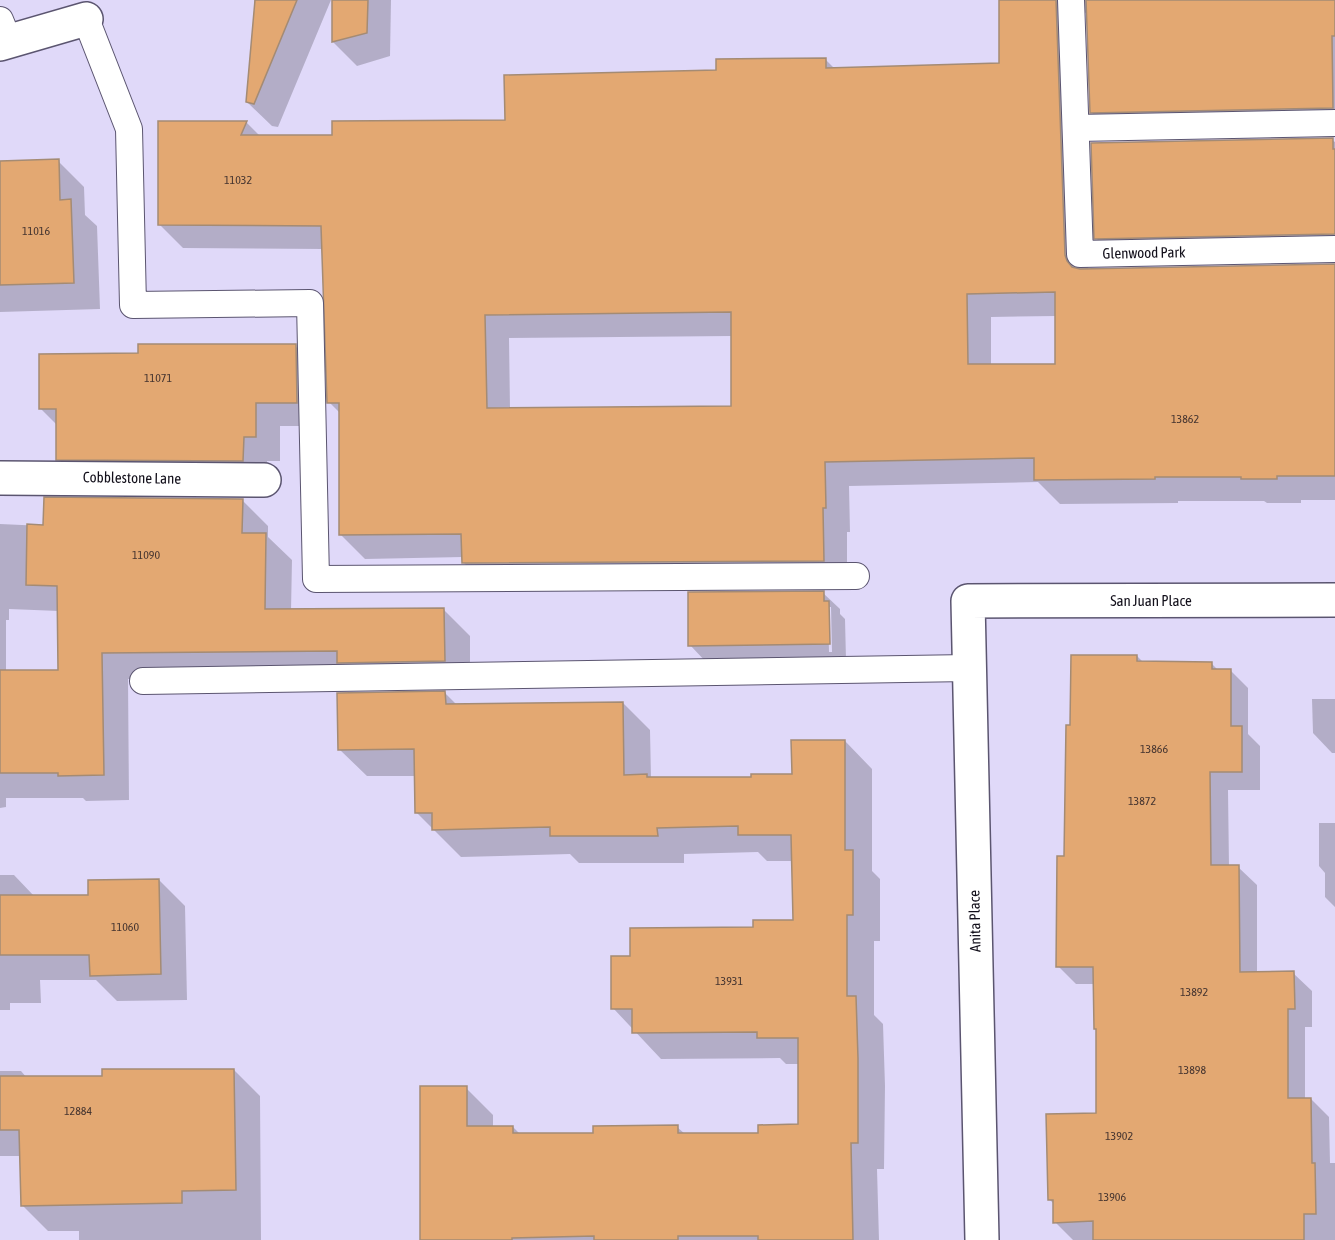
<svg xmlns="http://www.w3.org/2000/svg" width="1335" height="1240" viewBox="0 0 1335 1240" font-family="'Asap Condensed',sans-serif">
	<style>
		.shadow { fill: #0003; fill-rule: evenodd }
		.building { fill: #e3a872; stroke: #a48b74; stroke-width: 1.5; fill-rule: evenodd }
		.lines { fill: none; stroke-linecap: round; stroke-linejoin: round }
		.service-casing { stroke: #5b5570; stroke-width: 28 }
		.minor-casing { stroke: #5b5570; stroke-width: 36 }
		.service { stroke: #fff; stroke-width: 26 }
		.minor { stroke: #fff; stroke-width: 33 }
		.labels { text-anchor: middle; stroke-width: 6; stroke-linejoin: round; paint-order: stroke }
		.number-label { font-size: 12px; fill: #463530 }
		.street-label { font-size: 15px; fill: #120f1a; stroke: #fff }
	</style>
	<rect width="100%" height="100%" fill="#e0d9f9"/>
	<g class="shadow">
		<path d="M254,0H331L278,127L272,126L247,102L255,15Z"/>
		<path d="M333,0H391L390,56L357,66L333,42Z"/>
		<path d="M1000,0H1335V132L1116,136L1091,112L1088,10L1081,18L1080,25L1088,270L1335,265V500H1301V503H1267L1264,501H1178V503L1060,504L1038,482L849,486L850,532H847V585L488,587L464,563L463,557L365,559L341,535V414L329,402L323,249L183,248L159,224L246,122L260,136L333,137L506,121L718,71L825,59L835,69L1000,64ZM1056,316V365H991V317ZM732,336V408L510,409L509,338Z"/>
		<path d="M1332,140L1335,142V258L1120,262L1096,238Z"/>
		<path d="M58,161L84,187L85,215L97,226L100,309L0,312V162Z"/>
		<path d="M295,346L319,370L321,426H280V461H267V485L82,483L58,459V426L40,408L139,354Z"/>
		<path d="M242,500L268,526V537L292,560L291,611L444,610L470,636V687L353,677L128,679L129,800L86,801L83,798H6V807L0,808V524L44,526ZM9,609L59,611V672H6V620H9Z"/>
		<path d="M823,593L840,609V614L845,619L846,660L706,662L690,645ZM828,607H831L832,652H829Z"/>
		<path d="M1137,656L1143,662L1212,664L1218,670H1230L1248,688V734L1260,746V790H1228L1229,867H1238L1257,885V974L1293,973L1312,991V1027H1305V1099H1311L1329,1117L1330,1163H1335V1240H1073L1055,1222L1054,1204L1049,1199L1097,1114V1030L1095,984H1076L1058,966L1071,727Z"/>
		<path d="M445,693L457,705L623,703L650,730L651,779L752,778L793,775L845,741L872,769V871L880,879V941H874V1015L883,1024L885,1086L884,1169H877L879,1240H421L466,1088L493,1115V1127H513L520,1134H595L677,1127L685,1134H760L800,1125V1064H786L780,1058L661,1059L613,1008L632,957L755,928L794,921L793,861H767L758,852L684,854V863H579L570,854L461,857L417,813L416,776H367L339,749Z"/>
		<path d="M1312,699H1335V753H1332L1313,733Z"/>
		<path d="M1319,823H1335V907L1325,897V873L1319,866Z"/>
		<path d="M0,875H14L34,896H90L159,880L185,906L187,1000L117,1001L96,980H40L41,1003H10V1010H0Z"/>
		<path d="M234,1070L260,1096L261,1240H79V1231H48L22,1205L21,1156H0V1071H21L27,1078H103Z"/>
	</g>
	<g class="building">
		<path d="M255,0H297L254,104L246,102Z"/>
		<path d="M332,0H368L367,33L332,42Z"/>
		<path d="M999,0H1056L1065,255L1067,261L1072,267L1080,269L1335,264V476H1277V479H1241V477H1155V479L1034,480V458L825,462L826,508H823L824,561L462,563L461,534L339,535V403H327L321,226L158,225V121H247L241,135H332V121L505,120L504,75L716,70V59L826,58V68L999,63ZM1055,292V364H968L967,294ZM731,312V406L487,408L485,315Z"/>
		<path d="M1086,0H1335V36H1332L1333,108L1090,113Z"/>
		<path d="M1333,138V149H1335V234L1094,239L1091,143Z"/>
		<path d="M59,159L60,200L71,199L74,283L0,285V161Z"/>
		<path d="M138,344H296L297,403H256V437H244L243,461L56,460V409H39V354L138,353Z"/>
		<path d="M44,497L243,499L242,533H266L265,609L444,608L445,661L337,663V651L102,653L104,775L58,776V773H0V670H58L57,586L26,585L27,524L43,525Z"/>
		<path d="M824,591V601H829L830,644L688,646V592Z"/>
		<path d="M1071,655H1137V661L1212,662V669H1231V726H1242V772H1210L1211,865H1239L1240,972L1294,971L1295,1009H1288V1098H1311L1312,1163H1315L1316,1214H1304V1240H1093V1221L1053,1223V1200H1048L1046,1114L1096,1113V1029H1094L1093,967H1056L1057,856H1064L1066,725H1070Z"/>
		<path d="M445,691L446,704L623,702L624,775L647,774V777H751V774H792L791,740H845V850H853V915H847V996H856L858,1058V1143H851L853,1240H758V1236H678V1240H594V1236L512,1238V1240H420V1086H467V1126H513V1133H593V1126L678,1125V1133H758V1125L798,1124V1038H757V1032L632,1033V1009H611V956H630V928L753,927V920H793L791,835H738V826L657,828L658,836H550V827L432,830V813H415L414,749L338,750L337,693Z"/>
		<path d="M159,879L161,974L90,976L89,955H0V895H88V880Z"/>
		<path d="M102,1069H234L236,1190L182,1191V1203L21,1206L19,1130H0V1076H102Z"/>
	</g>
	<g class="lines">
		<defs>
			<g id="service">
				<path d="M1071,0L1080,254L1335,249"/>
				<path d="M86,19L129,129L133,305L310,303L316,579L856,576"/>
				<path d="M0,20L9,42"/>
				<path d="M1076,128L1335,123"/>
				<path d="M143,681L969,668"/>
			</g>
			<g id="minor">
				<path d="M0,44L86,19"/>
				<path d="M0,478L264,480"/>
				<path d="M982,1240L968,601L1335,600"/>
			</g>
		</defs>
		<use href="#service" class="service-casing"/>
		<use href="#minor" class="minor-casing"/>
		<use href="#service" class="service"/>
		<use href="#minor" class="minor"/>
	</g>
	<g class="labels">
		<g class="number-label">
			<text x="238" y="184">11032</text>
			<text x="36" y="235">11016</text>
			<text x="158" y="382">11071</text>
			<text x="1185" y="423">13862</text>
			<text x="146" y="559">11090</text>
			<text x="1154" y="753">13866</text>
			<text x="1142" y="805">13872</text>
			<text x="125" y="931">11060</text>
			<text x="729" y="985">13931</text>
			<text x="1194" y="996">13892</text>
			<text x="1192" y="1074">13898</text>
			<text x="78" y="1115">12884</text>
			<text x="1119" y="1140">13902</text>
			<text x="1112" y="1201">13906</text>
		</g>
		<g class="street-label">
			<text transform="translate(1144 253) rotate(-1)" y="5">Glenwood Park</text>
			<text transform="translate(132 478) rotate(1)" y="5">Cobblestone Lane</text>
			<text x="1151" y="606">San Juan Place</text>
			<text transform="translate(975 921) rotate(-91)" y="5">Anita Place</text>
		</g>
	</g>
</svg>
